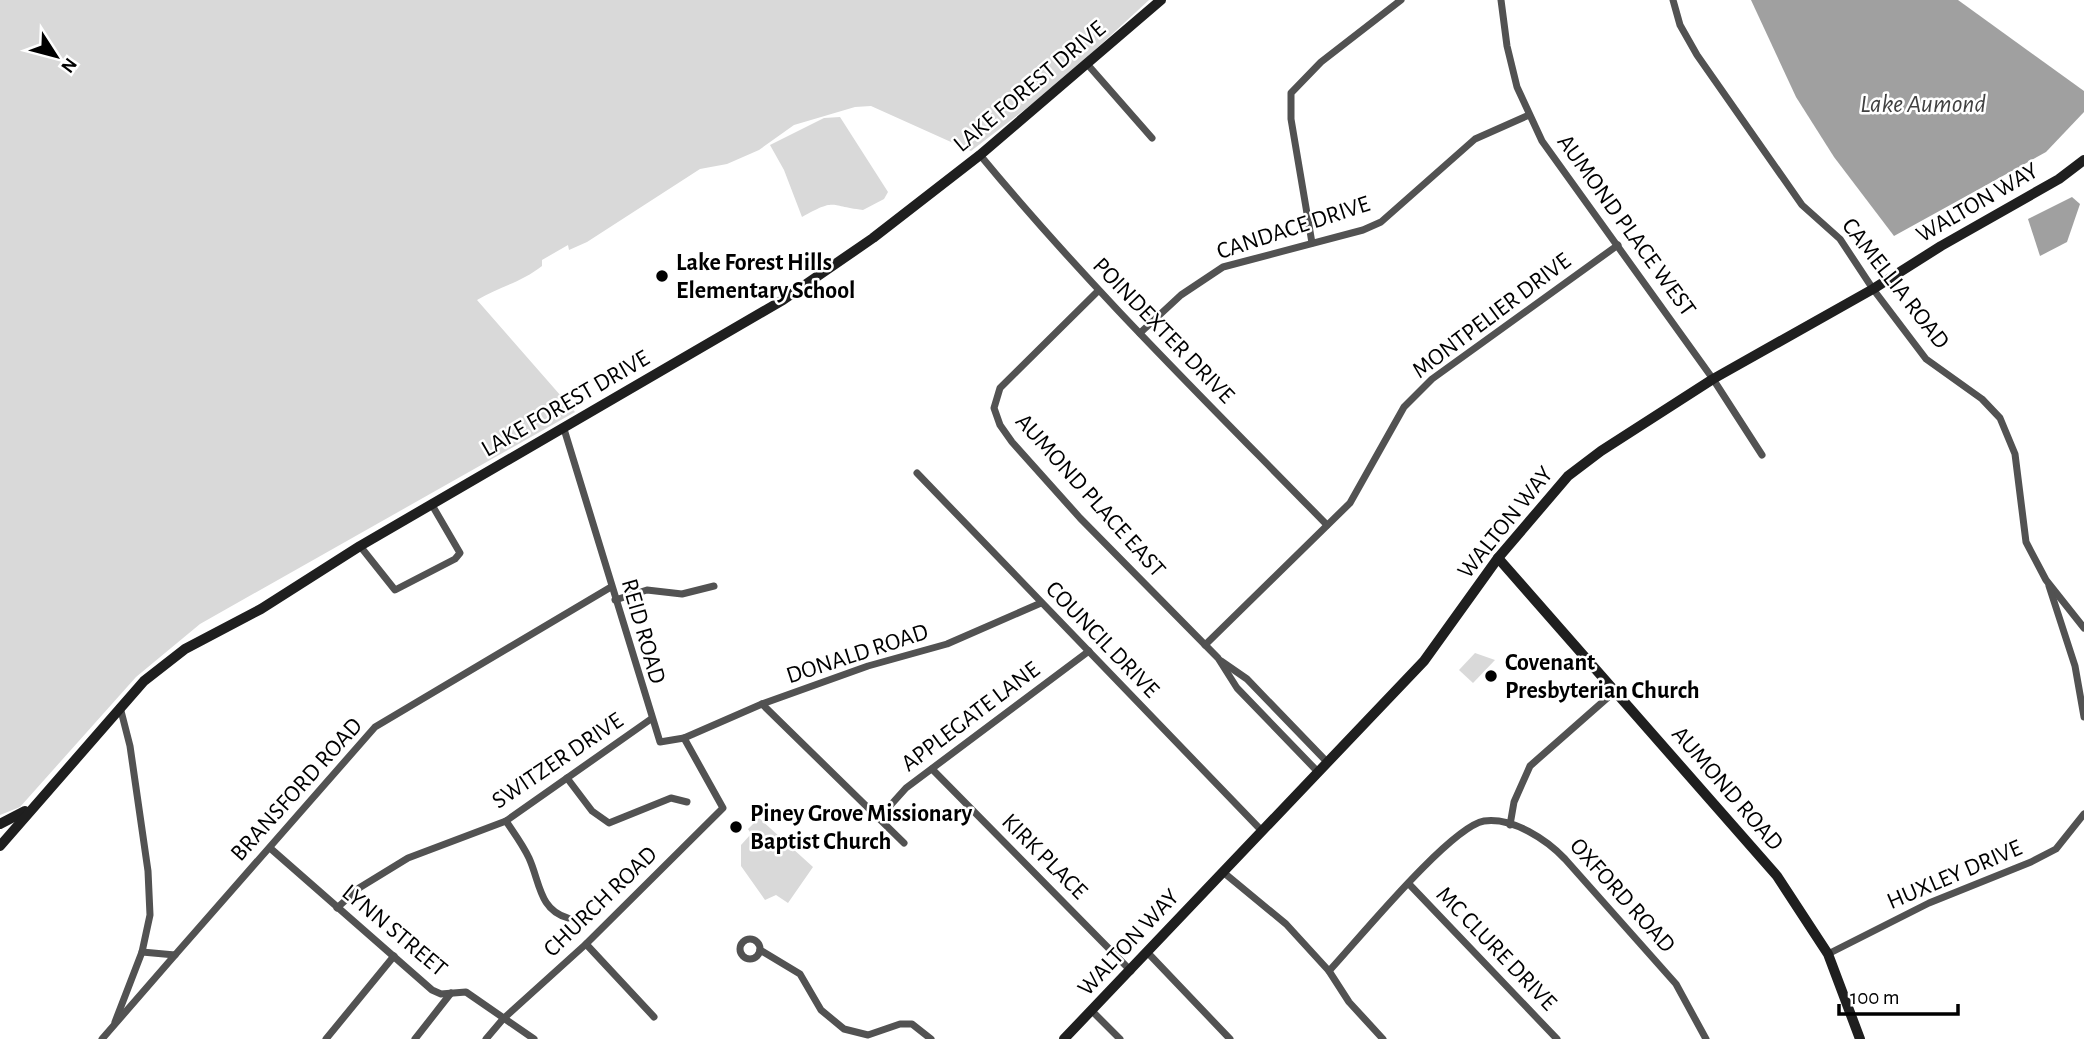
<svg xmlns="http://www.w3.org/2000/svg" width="2084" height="1039" viewBox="0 0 2084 1039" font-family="'Alegreya Sans',sans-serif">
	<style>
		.green { fill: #d9d9d9 }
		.water { fill: #a0a0a0 }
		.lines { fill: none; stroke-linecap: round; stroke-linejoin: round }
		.street { stroke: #525252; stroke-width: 7 }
		.secondary { stroke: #1f1f1f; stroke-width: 10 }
		.poi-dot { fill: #000; stroke: #fff; stroke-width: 2.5 }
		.labels { text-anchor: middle; stroke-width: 5; stroke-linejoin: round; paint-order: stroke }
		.street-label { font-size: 24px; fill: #000; stroke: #fff }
		.poi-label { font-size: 24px; font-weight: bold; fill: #000; stroke: #fff; text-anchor: start }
		.water-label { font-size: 26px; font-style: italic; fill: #414141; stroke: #fff }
	</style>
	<rect width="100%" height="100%" fill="#fff"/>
	<g class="green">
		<path d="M0,0H1149L1058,84L971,151L871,106L855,107L794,125L759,150L727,164L700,169L587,242L569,250L568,245L542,260V266C522,282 499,287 477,300L575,412L200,624L136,677L20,807L0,815Z"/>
		<path d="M840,117L888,192L884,199L863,210C827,206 837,198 802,217L784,170L770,145L824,118Z"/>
		<path d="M1475,653L1495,660L1473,683L1459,670Z"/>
		<path d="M759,818L813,867L788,903L776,895L765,900L741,866V845L751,834L748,829Z"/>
	</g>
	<g class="water">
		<path d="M1751,0H1958L2084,91V112L2046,152L1894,236L1834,157L1796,97Z"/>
		<path d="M2072,197L2080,204L2067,242L2040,256L2028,219Z"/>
	</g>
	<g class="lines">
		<g class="street">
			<path d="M1501,0L1507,46L1517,87L1542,141L1713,379L1762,455"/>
			<path d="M1673,0L1680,25L1697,55L1802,205L1840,239L1873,289L1926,359L1982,399L2000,418L2015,454L2026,542L2046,580L2084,628"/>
			<path d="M1088,65L1152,138"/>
			<path d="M980,155C1088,286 1209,404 1327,525"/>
			<path d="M1312,243L1291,119V93L1321,62L1401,0"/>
			<path d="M1098,291L1000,388L994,408L1000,425L1012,442L1080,518L1218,658L1237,688L1318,772"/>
			<path d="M1140,333L1181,295L1223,267L1363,230L1381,222L1475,139L1529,115"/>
			<path d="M917,473L1261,830"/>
			<path d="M360,546L395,590L455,559L460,553L432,505"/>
			<path d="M2049,586L2075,666L2084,717"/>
			<path d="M615,600L647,590L682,594L714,586"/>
			<path d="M1205,645L1350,503L1404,407L1432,379L1618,245"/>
			<path d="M1221,661L1247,679L1327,762"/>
			<path d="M762,704L904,843"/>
			<path d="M684,738L762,704L868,666L947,644L1041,603"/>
			<path d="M932,769L1131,971"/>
			<path d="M567,778L592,811L609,823L671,798L687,802"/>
			<path d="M879,818L906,788L1089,651"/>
			<path d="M506,821C514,833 523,845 529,858C540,882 539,910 568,918"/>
			<path d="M1510,825L1514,802L1530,766L1614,692"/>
			<path d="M270,848L432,990L441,994L466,992L534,1039"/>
			<path d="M1223,872L1286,924L1329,971L1349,1002L1383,1039"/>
			<path d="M1409,884L1557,1039"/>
			<path d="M337,908L359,888L408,858L506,821L651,719"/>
			<circle cx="750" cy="949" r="10"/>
			<path d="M586,944L654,1017"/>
			<path d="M760,950L800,974L821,1010L844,1029L868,1035L900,1024H912L931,1039"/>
			<path d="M142,952L175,955L375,727L611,587"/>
			<path d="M1148,953L1230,1039"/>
			<path d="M1828,954L1929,903L2031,862L2056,849L2084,814"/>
			<path d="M1329,971C1357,941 1450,827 1484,821C1513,817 1547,840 1565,859L1676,984L1706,1039"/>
			<path d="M1092,1011L1120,1039"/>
			<path d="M115,1022L142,952L150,915L148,871L130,746L120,707"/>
			<path d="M102,1039L175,955"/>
			<path d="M326,1039L394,956"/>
			<path d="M415,1039L451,993"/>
			<path d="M486,1039L503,1019L586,944L723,808L684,738L660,742L564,429"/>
		</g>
		<g class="secondary">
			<path d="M1498,558L1777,876L1828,954L1860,1039"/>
			<path d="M0,824L25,811"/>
			<path d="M0,846L144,681L185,649L261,609L360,546L783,300L873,238L980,155L1161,0"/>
			<path d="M1064,1039L1424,661L1498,558L1568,476L1601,451L1713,379L1873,289L1941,246L2059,179L2084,160"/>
		</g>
	</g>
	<g class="poi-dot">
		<circle cx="662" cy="276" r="7"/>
		<circle cx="1491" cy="676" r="7"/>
		<circle cx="736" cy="827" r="7"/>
	</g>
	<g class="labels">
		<g class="street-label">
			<text transform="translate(1029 86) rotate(-40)" y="8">LAKE FOREST DRIVE</text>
			<text transform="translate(1977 202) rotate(-30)" y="8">WALTON WAY</text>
			<text transform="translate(1627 225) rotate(54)" y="8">AUMOND PLACE WEST</text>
			<text transform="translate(1293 227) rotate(-18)" y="8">CANDACE DRIVE</text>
			<text transform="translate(1896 283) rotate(52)" y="8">CAMELLIA ROAD</text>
			<text transform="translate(1491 315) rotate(-37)" y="8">MONTPELIER DRIVE</text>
			<text transform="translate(1164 330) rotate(46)" y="8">POINDEXTER DRIVE</text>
			<text transform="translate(565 403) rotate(-30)" y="8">LAKE FOREST DRIVE</text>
			<text transform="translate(1091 495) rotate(48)" y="8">AUMOND PLACE EAST</text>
			<text transform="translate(1505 522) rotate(-51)" y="8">WALTON WAY</text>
			<text transform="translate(644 631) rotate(74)" y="8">REID ROAD</text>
			<text transform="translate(1103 639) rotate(46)" y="8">COUNCIL DRIVE</text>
			<text transform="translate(857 653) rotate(-18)" y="8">DONALD ROAD</text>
			<text transform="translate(970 716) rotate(-37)" y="8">APPLEGATE LANE</text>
			<text transform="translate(557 760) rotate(-34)" y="8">SWITZER DRIVE</text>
			<text transform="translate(1728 788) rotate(49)" y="8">AUMOND ROAD</text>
			<text transform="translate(296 789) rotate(-48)" y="8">BRANSFORD ROAD</text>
			<text transform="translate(1045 856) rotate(45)" y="8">KIRK PLACE</text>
			<text transform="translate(1954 874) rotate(-23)" y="8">HUXLEY DRIVE</text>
			<text transform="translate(1623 895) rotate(48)" y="8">OXFORD ROAD</text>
			<text transform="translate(600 901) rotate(-44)" y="8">CHURCH ROAD</text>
			<text transform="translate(395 930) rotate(40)" y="8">LYNN STREET</text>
			<text transform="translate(1128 942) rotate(-47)" y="8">WALTON WAY</text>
			<text transform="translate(1497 948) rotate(46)" y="8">MC CLURE DRIVE</text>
		</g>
		<g class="poi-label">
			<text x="676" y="270">Lake Forest Hills<tspan x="676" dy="28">Elementary School</tspan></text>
			<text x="1505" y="670">Covenant<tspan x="1505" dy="28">Presbyterian Church</tspan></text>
			<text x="750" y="821">Piney Grove Missionary<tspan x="750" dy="28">Baptist Church</tspan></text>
		</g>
		<g class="water-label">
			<text x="1923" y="112">Lake Aumond</text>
		</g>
	</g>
	<g transform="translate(56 56) rotate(126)" stroke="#ffffff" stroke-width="5" paint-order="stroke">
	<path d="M0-5L12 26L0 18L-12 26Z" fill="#000000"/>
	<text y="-10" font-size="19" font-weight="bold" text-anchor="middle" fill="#000000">N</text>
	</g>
	<path d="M1839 1004v10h119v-10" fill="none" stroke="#000000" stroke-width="3.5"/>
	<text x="1850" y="1004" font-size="21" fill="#000000" stroke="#ffffff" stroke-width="5" paint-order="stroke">100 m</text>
</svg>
